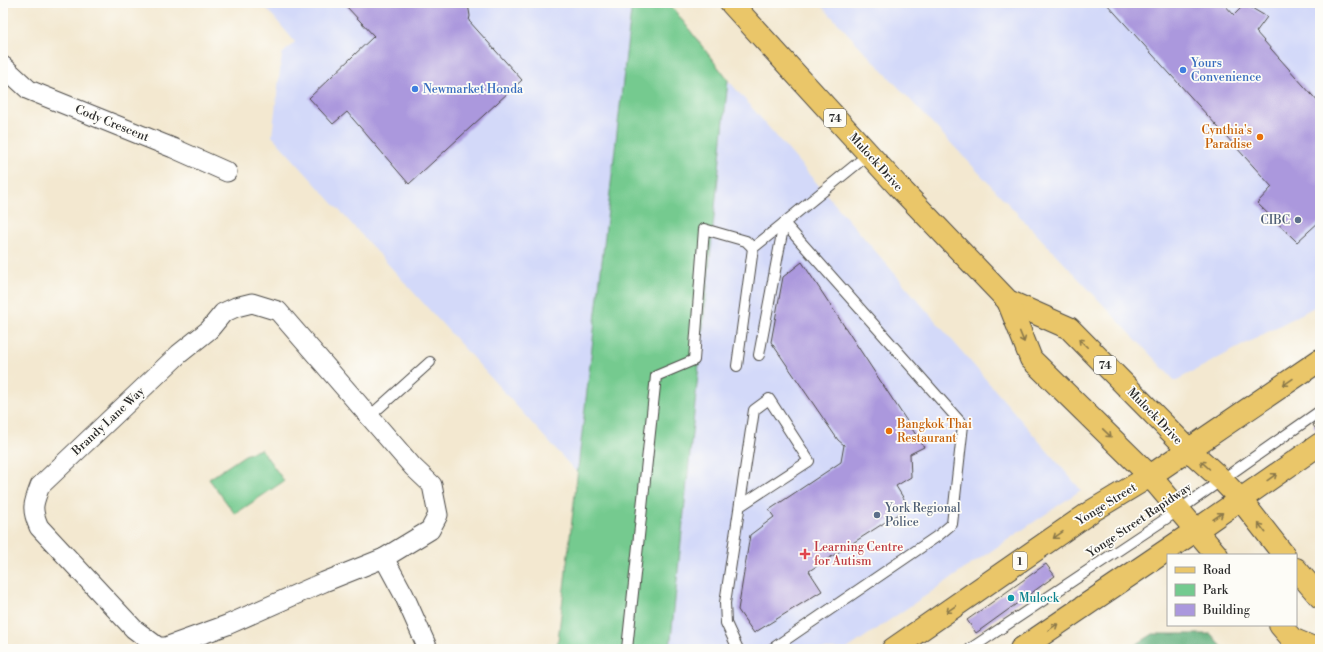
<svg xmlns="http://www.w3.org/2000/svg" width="1323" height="652" viewBox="0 0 1323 652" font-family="'Libre Bodoni',serif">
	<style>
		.built { fill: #d3d9f9 }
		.green { fill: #74ca8f; stroke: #507a5d }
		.forest { fill: #5fae7a; stroke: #456c52 }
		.building { fill: #ab98dd }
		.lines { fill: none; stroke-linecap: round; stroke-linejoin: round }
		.lane-casing { stroke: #494744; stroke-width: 12 }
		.street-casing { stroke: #494744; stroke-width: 21 }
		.primary-casing { stroke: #494744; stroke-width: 24 }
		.lane { stroke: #fff; stroke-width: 10 }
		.street { stroke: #fff; stroke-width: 19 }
		.primary { stroke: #eac669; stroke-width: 22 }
		.oneway { stroke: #8a784a }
		.shop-dot { fill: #3f7fe0; stroke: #fdfcf7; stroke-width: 1.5 }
		.food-dot { fill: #e8710a; stroke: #fdfcf7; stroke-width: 1.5 }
		.service-dot { fill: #5c6f8a; stroke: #fdfcf7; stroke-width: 1.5 }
		.health-dot { fill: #e0444e; stroke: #fdfcf7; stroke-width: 1.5 }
		.culture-dot { fill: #0f9aa8; stroke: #fdfcf7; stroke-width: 1.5 }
		.labels { text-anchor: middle; stroke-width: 3.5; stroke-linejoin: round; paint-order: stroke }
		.shield { fill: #fdfcf7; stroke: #6a6a68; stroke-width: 1 }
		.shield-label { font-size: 11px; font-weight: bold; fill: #2b2b2b }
		.shop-label { font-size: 12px; fill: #366cbe; stroke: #fdfcf7; text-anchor: start }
		.street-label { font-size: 12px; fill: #2b2b2b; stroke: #fdfcf7 }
		.food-label { font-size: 12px; fill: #c56008; stroke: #fdfcf7; text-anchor: end }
		.service-label { font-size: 12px; fill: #4e5e75; stroke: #fdfcf7; text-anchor: end }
		.health-label { font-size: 12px; fill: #be3a42; stroke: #fdfcf7; text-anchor: start }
		.culture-label { font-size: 12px; fill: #0d838f; stroke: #fdfcf7; text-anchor: start }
	</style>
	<rect width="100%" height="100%" fill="#fdfcf7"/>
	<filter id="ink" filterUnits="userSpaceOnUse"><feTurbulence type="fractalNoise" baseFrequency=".025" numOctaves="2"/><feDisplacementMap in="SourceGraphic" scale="8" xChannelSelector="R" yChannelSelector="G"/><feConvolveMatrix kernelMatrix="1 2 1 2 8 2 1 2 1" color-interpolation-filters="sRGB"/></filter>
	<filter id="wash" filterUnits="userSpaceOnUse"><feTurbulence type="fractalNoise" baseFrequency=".012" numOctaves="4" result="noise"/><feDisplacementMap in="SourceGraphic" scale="16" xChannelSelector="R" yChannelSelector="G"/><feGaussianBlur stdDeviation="0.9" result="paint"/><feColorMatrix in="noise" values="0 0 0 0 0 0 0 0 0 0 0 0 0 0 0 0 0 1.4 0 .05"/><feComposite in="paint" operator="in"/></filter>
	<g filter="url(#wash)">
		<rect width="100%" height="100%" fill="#f3e8d0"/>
		<g class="built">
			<path d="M262,3H632L578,474L272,136L282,54L295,42Z"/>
			<path d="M819,3H1320V304L1175,381Z"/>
			<path d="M728,80L1081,490L847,649H670Z"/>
		</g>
		<g class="green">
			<path d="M632,3H669L728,80L670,649H557Z"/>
			<path d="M261,449L284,481L235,514L209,479L245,455Z"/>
		</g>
		<path class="forest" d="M1153,634H1211L1224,649H1129Z"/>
		<g id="blocks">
			<g class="building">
				<path d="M350,3H454L457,6L463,3L468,4L470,16L469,21L522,80L409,184L347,112L333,124L309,98L374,36L346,6Z"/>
				<path d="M1106,3H1223L1234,15L1245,4L1267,17L1256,32L1320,104V221L1297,242L1257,203L1272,187Z"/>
				<path d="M1315,3H1320V9Z"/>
				<path d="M802,262L924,447L910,454L911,477L896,486L909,507L809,571L822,591L754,633L738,610L750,535L774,517L769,510L841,462L844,445L838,440L771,342L783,277Z"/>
				<path d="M1320,421V435L1313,425Z"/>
				<path d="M1046,564L1055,576L976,633L967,620Z"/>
			</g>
		</g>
	</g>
	<g filter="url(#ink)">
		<use href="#blocks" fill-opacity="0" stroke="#494744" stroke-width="1"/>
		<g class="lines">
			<defs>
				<g id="lane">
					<path d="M759,355L784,223"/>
					<path d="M737,366L753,248L784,223"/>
					<path d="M370,416L430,362"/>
					<path d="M627,649L656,376L694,360L704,229L746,241L753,248"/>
					<path d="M738,649L726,623L725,603L754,410L769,399L809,461L740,506"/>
					<path d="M772,649L939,535L952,524L963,425L784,223L869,154"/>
					<path d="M970,649L1179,510L1320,411"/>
				</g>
				<g id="street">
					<path d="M3,66L29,90L173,148L227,172"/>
					<path d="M252,303L278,311L413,467L432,485L438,515L430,530L384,558L324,582L227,625L166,647H158L134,629L39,527C31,509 33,504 40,486L179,354L209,330L223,313L236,307Z"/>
					<path d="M384,558L404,595L428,649"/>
				</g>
				<g id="primary">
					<path d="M731,3L898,186L1008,301L1069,328L1189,450L1221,479L1241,500L1284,555"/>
					<path d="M1008,301L1031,359L1150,476L1217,555"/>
					<path d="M1296,569L1320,597"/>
					<path d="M1280,625L1292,639L1316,649"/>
					<path d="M893,649L1092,511L1150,476L1320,360"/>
					<path d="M1021,649L1195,531L1320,444"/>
				</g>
			</defs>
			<use href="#lane" class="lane-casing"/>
			<use href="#street" class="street-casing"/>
			<use href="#primary" class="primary-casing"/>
			<use href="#lane" class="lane"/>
			<use href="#street" class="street"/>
			<use href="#primary" class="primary"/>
		</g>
		<defs><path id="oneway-shaft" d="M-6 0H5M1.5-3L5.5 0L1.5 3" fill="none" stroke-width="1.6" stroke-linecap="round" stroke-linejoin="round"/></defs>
		<g class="oneway">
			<use href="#oneway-shaft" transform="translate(1022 337) rotate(68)"/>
			<use href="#oneway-shaft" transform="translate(1083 343) rotate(-135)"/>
			<use href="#oneway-shaft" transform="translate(1288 382) rotate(145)"/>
			<use href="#oneway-shaft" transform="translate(1107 433) rotate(44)"/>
			<use href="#oneway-shaft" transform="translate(1205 465) rotate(-138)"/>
			<use href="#oneway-shaft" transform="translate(1272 477) rotate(-36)"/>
			<use href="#oneway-shaft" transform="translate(1218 516) rotate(-35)"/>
			<use href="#oneway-shaft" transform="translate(1262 528) rotate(-128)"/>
			<use href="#oneway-shaft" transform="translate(1058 535) rotate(145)"/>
			<use href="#oneway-shaft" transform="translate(951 609) rotate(145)"/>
			<use href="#oneway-shaft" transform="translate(1053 627) rotate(-34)"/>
		</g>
	</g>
	<g class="shop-dot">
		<circle cx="1183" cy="70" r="4"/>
		<circle cx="415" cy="89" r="4"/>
	</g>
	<g class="food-dot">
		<circle cx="1260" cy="137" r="4"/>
		<circle cx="889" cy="431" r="4"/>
	</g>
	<g class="service-dot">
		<circle cx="1298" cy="220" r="4"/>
		<circle cx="877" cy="515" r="4"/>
	</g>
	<path class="health-dot" d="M803 548h4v4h4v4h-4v4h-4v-4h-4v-4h4z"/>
	<circle class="culture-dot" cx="1011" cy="598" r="4"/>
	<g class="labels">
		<g class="shield">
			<rect x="824" y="109" width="22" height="18" rx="3"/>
			<rect x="1094" y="356" width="22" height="18" rx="3"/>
			<rect x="1013" y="552" width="14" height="18" rx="3"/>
		</g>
		<g class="shield-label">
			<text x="835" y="122">74</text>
			<text x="1105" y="369">74</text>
			<text x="1020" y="565">1</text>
		</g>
		<g class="shop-label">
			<text x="1191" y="67">Yours<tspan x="1191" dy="14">Convenience</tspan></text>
			<text x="423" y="93">Newmarket Honda</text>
		</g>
		<g class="street-label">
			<text transform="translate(112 123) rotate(22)" y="4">Cody Crescent</text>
			<text transform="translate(876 162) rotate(48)" y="4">Mulock Drive</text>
			<text transform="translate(1155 416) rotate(46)" y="4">Mulock Drive</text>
			<text transform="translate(108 421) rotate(-43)" y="4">Brandy Lane Way</text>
			<text transform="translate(1106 504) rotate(-32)" y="4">Yonge Street</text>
			<text transform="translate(1139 520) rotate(-34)" y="4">Yonge Street Rapidway</text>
		</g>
		<g class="food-label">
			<text x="1252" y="134">Cynthia's<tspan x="1252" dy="14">Paradise</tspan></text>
			<text x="897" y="428" text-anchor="start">Bangkok Thai<tspan x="897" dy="14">Restaurant</tspan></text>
		</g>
		<g class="service-label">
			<text x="1290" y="224">CIBC</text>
			<text x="885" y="512" text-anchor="start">York Regional<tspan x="885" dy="14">Police</tspan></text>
		</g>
		<g class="health-label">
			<text x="814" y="551">Learning Centre<tspan x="814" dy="14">for Autism</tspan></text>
		</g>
		<g class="culture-label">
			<text x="1019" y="602">Mulock</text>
		</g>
	</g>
	<rect width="1323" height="652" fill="none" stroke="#fdfcf7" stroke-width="16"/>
	<rect x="1167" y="554" width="130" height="72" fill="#fdfcf7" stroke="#a9a8a5"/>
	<rect x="1175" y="567" width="20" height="6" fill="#eac669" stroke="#a9a8a5"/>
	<text x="1203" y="574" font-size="12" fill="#2b2b2b">Road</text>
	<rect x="1175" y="584" width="20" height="12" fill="#74ca8f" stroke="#a9a8a5"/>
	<text x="1203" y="594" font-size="12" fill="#2b2b2b">Park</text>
	<rect x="1175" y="604" width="20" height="12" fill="#ab98dd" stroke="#a9a8a5"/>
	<text x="1203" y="614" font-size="12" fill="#2b2b2b">Building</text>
</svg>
